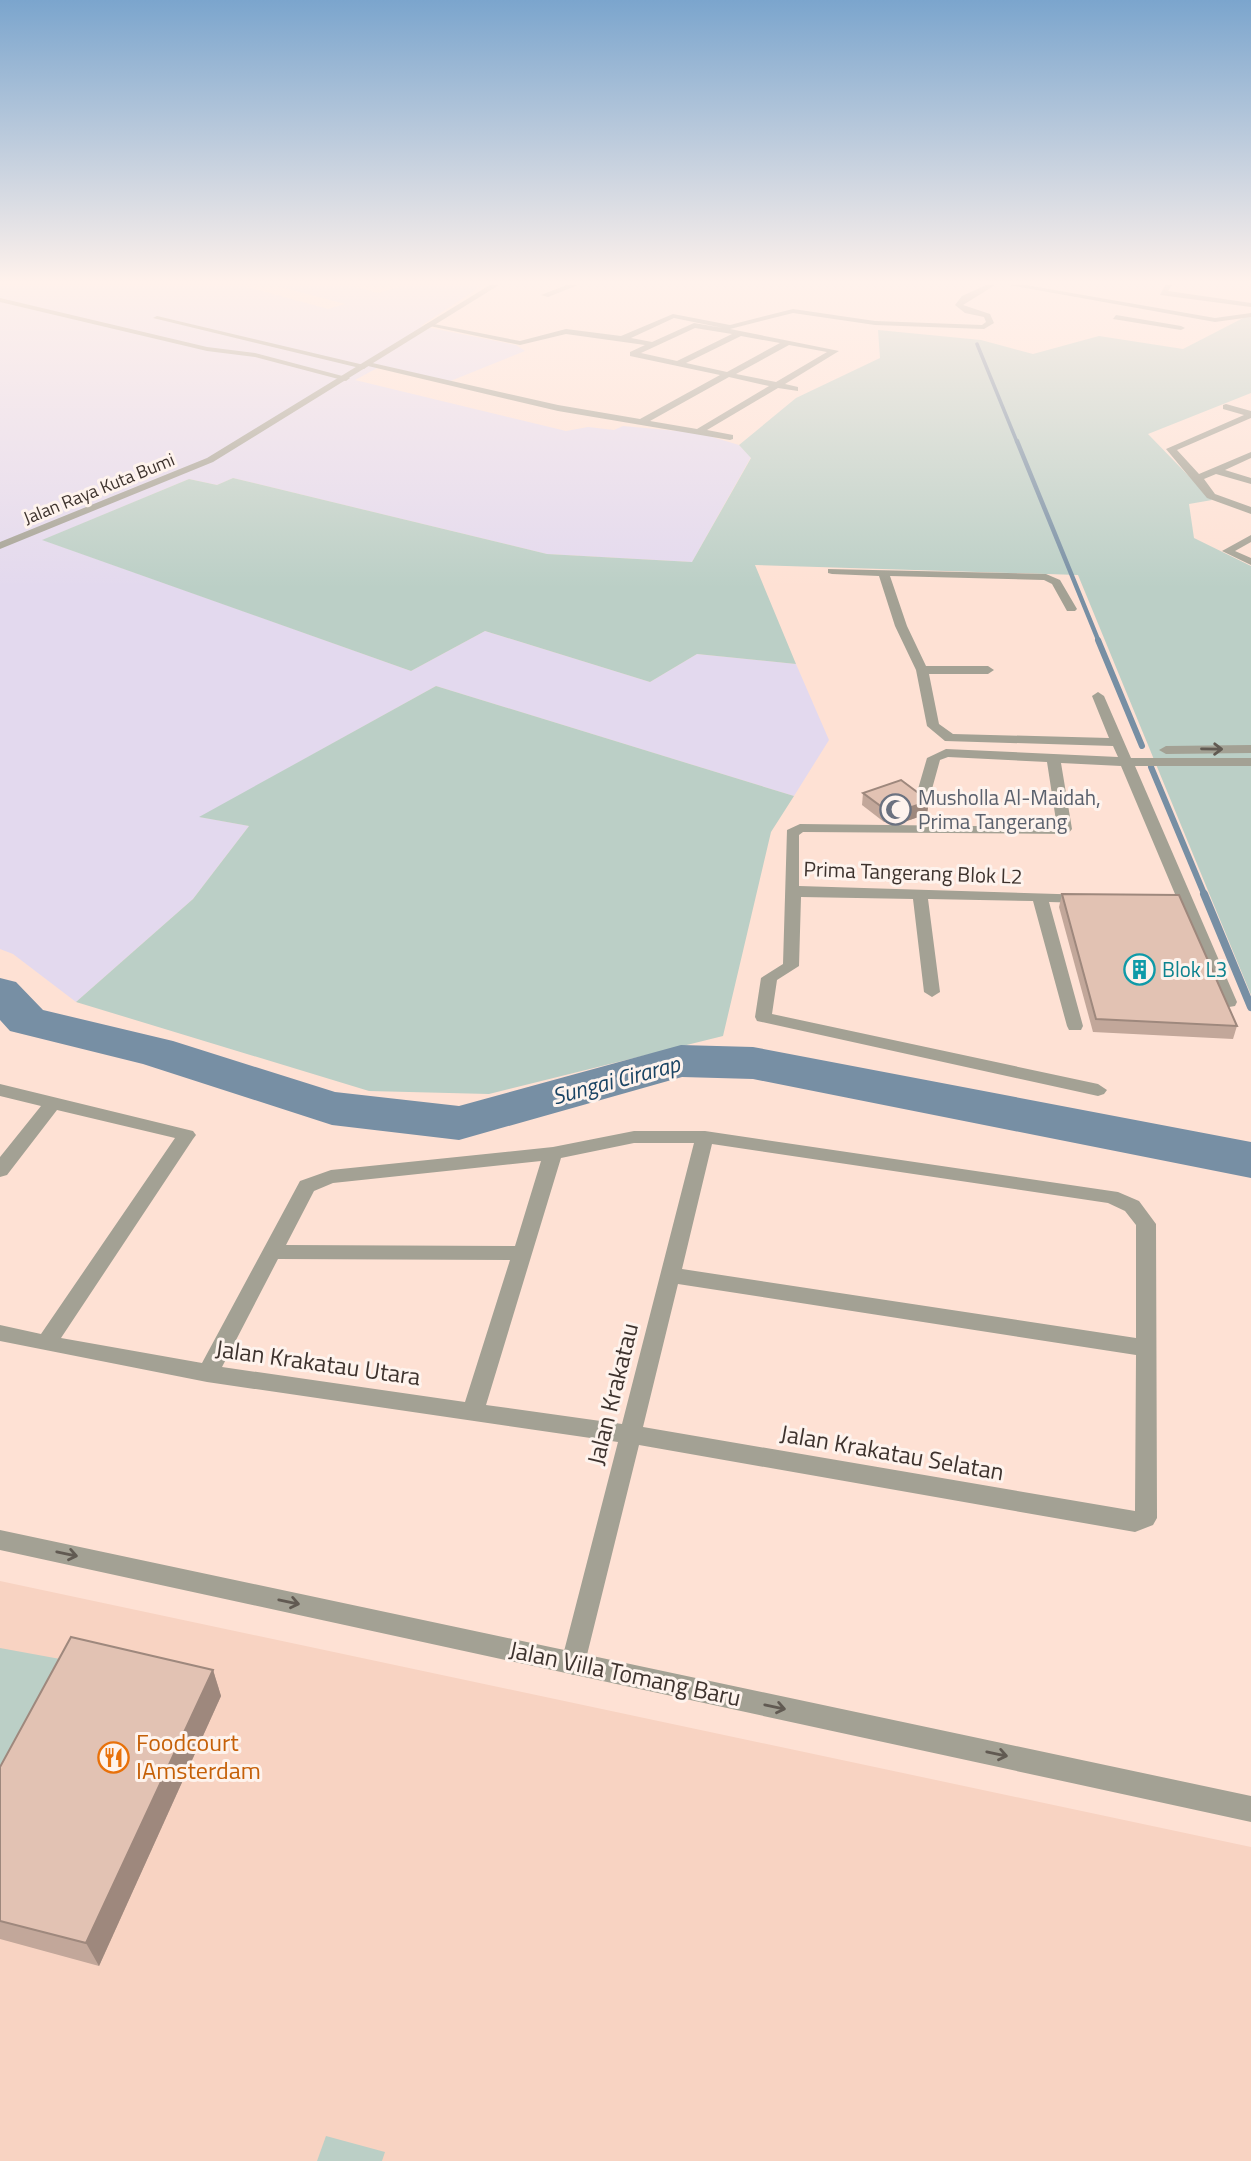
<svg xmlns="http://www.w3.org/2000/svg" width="1251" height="2161" viewBox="0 0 1251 2161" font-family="'Titillium Web',sans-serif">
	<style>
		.built { fill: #f8d3c2 }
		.industrial { fill: #e3d9ee }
		.green { fill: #bbcfc6 }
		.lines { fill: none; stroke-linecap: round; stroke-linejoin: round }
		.stream-far3 { stroke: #778fa4; stroke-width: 3.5 }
		.stream-far2 { stroke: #778fa4; stroke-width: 4.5 }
		.stream-far1 { stroke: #778fa4; stroke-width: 6 }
		.stream { stroke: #778fa4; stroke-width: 8 }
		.river { fill: #778fa4; fill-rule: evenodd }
		.minor { fill: #a3a194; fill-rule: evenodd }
		.tertiary { fill: #a3a194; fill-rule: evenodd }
		.wall { fill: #c2a79a }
		.shaded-wall { fill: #9e887d }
		.building { fill: #e2c2b3; stroke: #9e887d; stroke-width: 2 }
		.oneway { stroke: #615a52 }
		.labels { text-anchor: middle; stroke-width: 6; stroke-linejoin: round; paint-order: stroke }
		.far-street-label { font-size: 18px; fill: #3e332e; stroke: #fef3ed }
		.worship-label { font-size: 21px; fill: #5b616d; stroke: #fef3ed; text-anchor: start }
		.street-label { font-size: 21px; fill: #3e332e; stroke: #fef3ed }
		.culture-label { font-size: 21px; fill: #0d838f; stroke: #fef3ed; text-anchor: start }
		.water-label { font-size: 23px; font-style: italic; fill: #1a4464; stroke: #fef3ed }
		.near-street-label { font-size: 24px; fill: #3e332e; stroke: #fef3ed }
		.near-food-label { font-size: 24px; fill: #c56008; stroke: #fef3ed; text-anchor: start }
	</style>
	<rect width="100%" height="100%" fill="#fee1d4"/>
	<path class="built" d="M0,1581L1251,1847V2161H0Z"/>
	<path class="industrial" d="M0,285H240L328,309L345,304L273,285H350L378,293L404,285H483L421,326L516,345L525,351L448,382L379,367L355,380L566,431L588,427L614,430L623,426L699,433L739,445L751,457L692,562L547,554L233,478L217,485L189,479L43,540L411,671L485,631L650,682L697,654L796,664L829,740L794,796L436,686L200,817L249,826L193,899L76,1002L13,954L0,949Z"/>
	<g class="green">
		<path d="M1249,315L1251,316V393L1148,434L1212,500L1189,504L1194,538L1251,566V995L1078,575L755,565L796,664L697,654L650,682L485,631L411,671L42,540L189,479L217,485L233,478L547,554L692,562L751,458L739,445L796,398L880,358L878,330L981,340L1033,354L1099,336L1183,349Z"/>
		<path d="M436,686L794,796L771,832L723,1036L489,1094L369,1091L76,1002L193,899L249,826L199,817Z"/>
		<path d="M0,1648L82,1663L0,1818Z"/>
		<path d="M326,2136L385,2152L382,2161H317Z"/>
	</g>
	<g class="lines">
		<path class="stream-far3" d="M977,344L1017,442"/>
		<path class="stream-far2" d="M1017,441L1099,642"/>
		<g class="stream-far1">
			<path d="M1098,640L1142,746"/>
			<path d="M1151,767L1205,896"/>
		</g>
		<path class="stream" d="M1204,894L1251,1007"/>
		<path class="river" d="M0,978L16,982L43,1010L173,1041L335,1092L459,1106L681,1045L753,1047L1251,1142V1178L753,1079L682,1077L459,1140L332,1125L143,1064L10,1031L0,1020Z"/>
		<g class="minor">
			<path d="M567,285H578L548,297L541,295Z"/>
			<path d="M986,285H995L963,305L990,314L994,323L984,329L875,325L793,313L730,329L839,351L785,384L798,387V391L778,388L707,430L733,435V439L730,440L558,411L368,366L364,369L153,318L157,316L364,365L368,362L558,405L640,419L720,375L630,356V352L645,345L566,334L520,345L425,325L429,323L520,341L566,329L621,336L673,314L730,325L793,309L875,321L982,325L986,322L984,317L965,313L955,305L962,296ZM674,318L723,328L694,323L652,342L631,338ZM695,328L732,334L677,361L641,353ZM741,336L780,343L727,372L686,363ZM789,345L827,352L776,382L736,374ZM729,377L769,386L697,429L650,421Z"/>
			<path d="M1009,285H1026L1215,318L1251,313V317L1215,322Z"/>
			<path d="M1165,285H1172L1168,291L1251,303V307L1160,295Z"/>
			<path d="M0,298L207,347L255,353L350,378L346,381L255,357L207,351L0,302Z"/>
			<path d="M1116,315L1181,326L1185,328L1181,330L1113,319Z"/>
			<path d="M1226,404L1251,411V418L1177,450L1199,474L1251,452V458L1225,470L1251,478V484L1216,474L1204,479L1215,494L1251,507V514L1207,498L1166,449L1244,415L1223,409V405Z"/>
			<path d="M1251,535V542L1235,551L1251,558V565L1222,551Z"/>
			<path d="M828,569L1046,574L1060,580L1077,609L1075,611H1067L1052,584L1044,580L890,576L907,626L926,666H988L994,670L988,674H929L939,724L953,734L1109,738L1092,696L1098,692L1104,696L1131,758H1251V766H1135L1237,1002L1235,1006L1229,1007L1221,1002L1179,904H1158L1150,899L1158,894H1175L1121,766L1061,763L1072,829L1068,834L803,832L799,835V886L1090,895L1093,898L1085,903L1049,902L1083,1026L1081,1030H1069L1067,1026L1033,901L928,899L940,992L932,997L924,992L913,899L801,897L799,966L777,980L772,1014L1098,1084L1107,1090L1104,1094L1098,1096L757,1021L755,1017L761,978L783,964L787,830L800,824L1057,827L1047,762L948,757L940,760L932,789L925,793L918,789L927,758L946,749L1118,757L1113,746L945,741L927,726L916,670L895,626L879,576L832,574L828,573Z"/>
			<path d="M1251,745V753L1166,754L1159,750L1166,746Z"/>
			<path d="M0,1084L193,1131L196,1135L193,1139L61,1338L202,1363L300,1181L331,1170L553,1147L634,1131H705L1118,1192L1139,1201L1156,1224L1157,1518L1153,1525L1135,1532L639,1445L585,1663L582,1671L573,1675L564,1671L561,1663L618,1442L207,1382L0,1341V1325L41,1334L175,1138L57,1110L7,1175L0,1177V1157L41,1106L0,1096ZM634,1143H694L622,1424L486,1405L561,1158ZM712,1144L1108,1203L1125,1211L1136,1225V1338L682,1269ZM541,1161L515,1246L286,1245L314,1191L333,1183ZM278,1259L510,1260L465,1402L222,1367ZM678,1284L1136,1355L1135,1511L643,1427Z"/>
		</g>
		<g class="tertiary">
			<path d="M490,285H499L213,462L0,549V542L207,458Z"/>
			<path d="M0,1530L1251,1796V1822L0,1550Z"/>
		</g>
	</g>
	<g class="wall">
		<path d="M863,793L929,801L927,814L901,823L884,822L862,805Z"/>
		<path d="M1062,894L1237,1026L1233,1039L1093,1032L1059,907Z"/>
		<path d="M213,1670L221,1696L99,1966L0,1939V1767Z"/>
	</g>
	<g class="shaded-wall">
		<path d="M929,801L927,814L901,823L903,810Z"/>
		<path d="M213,1670L221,1696L99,1966L86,1943Z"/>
	</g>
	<g class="building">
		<path d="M901,780L929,801L903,810H886L863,793Z"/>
		<path d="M1062,894L1179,895L1237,1026L1096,1019Z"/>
		<path d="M71,1637L213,1670L86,1943L0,1921V1767Z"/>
	</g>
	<defs><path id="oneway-shaft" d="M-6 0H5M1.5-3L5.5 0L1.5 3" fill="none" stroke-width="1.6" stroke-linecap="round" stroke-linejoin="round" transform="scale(1.75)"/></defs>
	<g class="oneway">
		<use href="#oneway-shaft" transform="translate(1212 749) rotate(1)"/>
		<use href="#oneway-shaft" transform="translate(67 1554) rotate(12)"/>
		<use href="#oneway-shaft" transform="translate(289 1602) rotate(12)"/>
		<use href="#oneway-shaft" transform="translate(775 1707) rotate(12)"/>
		<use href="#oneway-shaft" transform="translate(997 1754) rotate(12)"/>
	</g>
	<linearGradient id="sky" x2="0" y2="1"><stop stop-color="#7ba5cd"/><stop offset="0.48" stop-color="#fff2ec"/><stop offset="1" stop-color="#fff2ec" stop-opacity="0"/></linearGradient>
	<rect width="1251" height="588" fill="url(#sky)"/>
	<defs>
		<symbol id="mosque-ring" viewBox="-11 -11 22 22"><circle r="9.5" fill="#fef3ed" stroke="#6b7280" stroke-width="1.5"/><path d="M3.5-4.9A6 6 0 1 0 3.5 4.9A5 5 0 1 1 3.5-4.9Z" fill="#6b7280"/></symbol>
		<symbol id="building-ring" viewBox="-11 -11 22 22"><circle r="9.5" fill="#fef3ed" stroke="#0f9aa8" stroke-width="1.5"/><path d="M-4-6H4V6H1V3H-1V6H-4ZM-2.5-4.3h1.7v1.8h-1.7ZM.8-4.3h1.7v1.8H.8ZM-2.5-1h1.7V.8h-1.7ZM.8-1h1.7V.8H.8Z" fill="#0f9aa8"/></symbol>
		<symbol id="restaurant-ring" viewBox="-11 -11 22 22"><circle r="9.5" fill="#fef3ed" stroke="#e8710a" stroke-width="1.5"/><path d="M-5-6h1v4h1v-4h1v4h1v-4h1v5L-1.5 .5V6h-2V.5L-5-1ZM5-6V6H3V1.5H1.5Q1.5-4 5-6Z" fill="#e8710a"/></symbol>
	</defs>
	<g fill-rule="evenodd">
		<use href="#mosque-ring" x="878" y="792" width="35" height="35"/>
		<use href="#building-ring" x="1122" y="952" width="35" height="35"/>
		<use href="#restaurant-ring" x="96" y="1740" width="35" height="35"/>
	</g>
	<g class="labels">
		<g class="far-street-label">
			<text transform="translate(99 489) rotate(-22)" y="6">Jalan Raya Kuta Bumi</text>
		</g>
		<g class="worship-label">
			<text x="918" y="805">Musholla Al-Maidah,<tspan x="918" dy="24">Prima Tangerang</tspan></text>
		</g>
		<g class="street-label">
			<text transform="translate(913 873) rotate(2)" y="7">Prima Tangerang Blok L2</text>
		</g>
		<g class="culture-label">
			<text x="1162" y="977">Blok L3</text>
		</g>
		<g class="water-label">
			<text transform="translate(616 1080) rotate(-15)" y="8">Sungai Cirarap</text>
		</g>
		<g class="near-street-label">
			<text transform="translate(318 1363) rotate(8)" y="8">Jalan Krakatau Utara</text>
			<text transform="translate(613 1394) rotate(-76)" y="8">Jalan Krakatau</text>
			<text transform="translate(892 1453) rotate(10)" y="8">Jalan Krakatau Selatan</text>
			<text transform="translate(625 1674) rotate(12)" y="8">Jalan Villa Tomang Baru</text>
		</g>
		<g class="near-food-label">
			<text x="136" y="1751">Foodcourt<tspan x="136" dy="28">IAmsterdam</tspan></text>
		</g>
	</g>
</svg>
